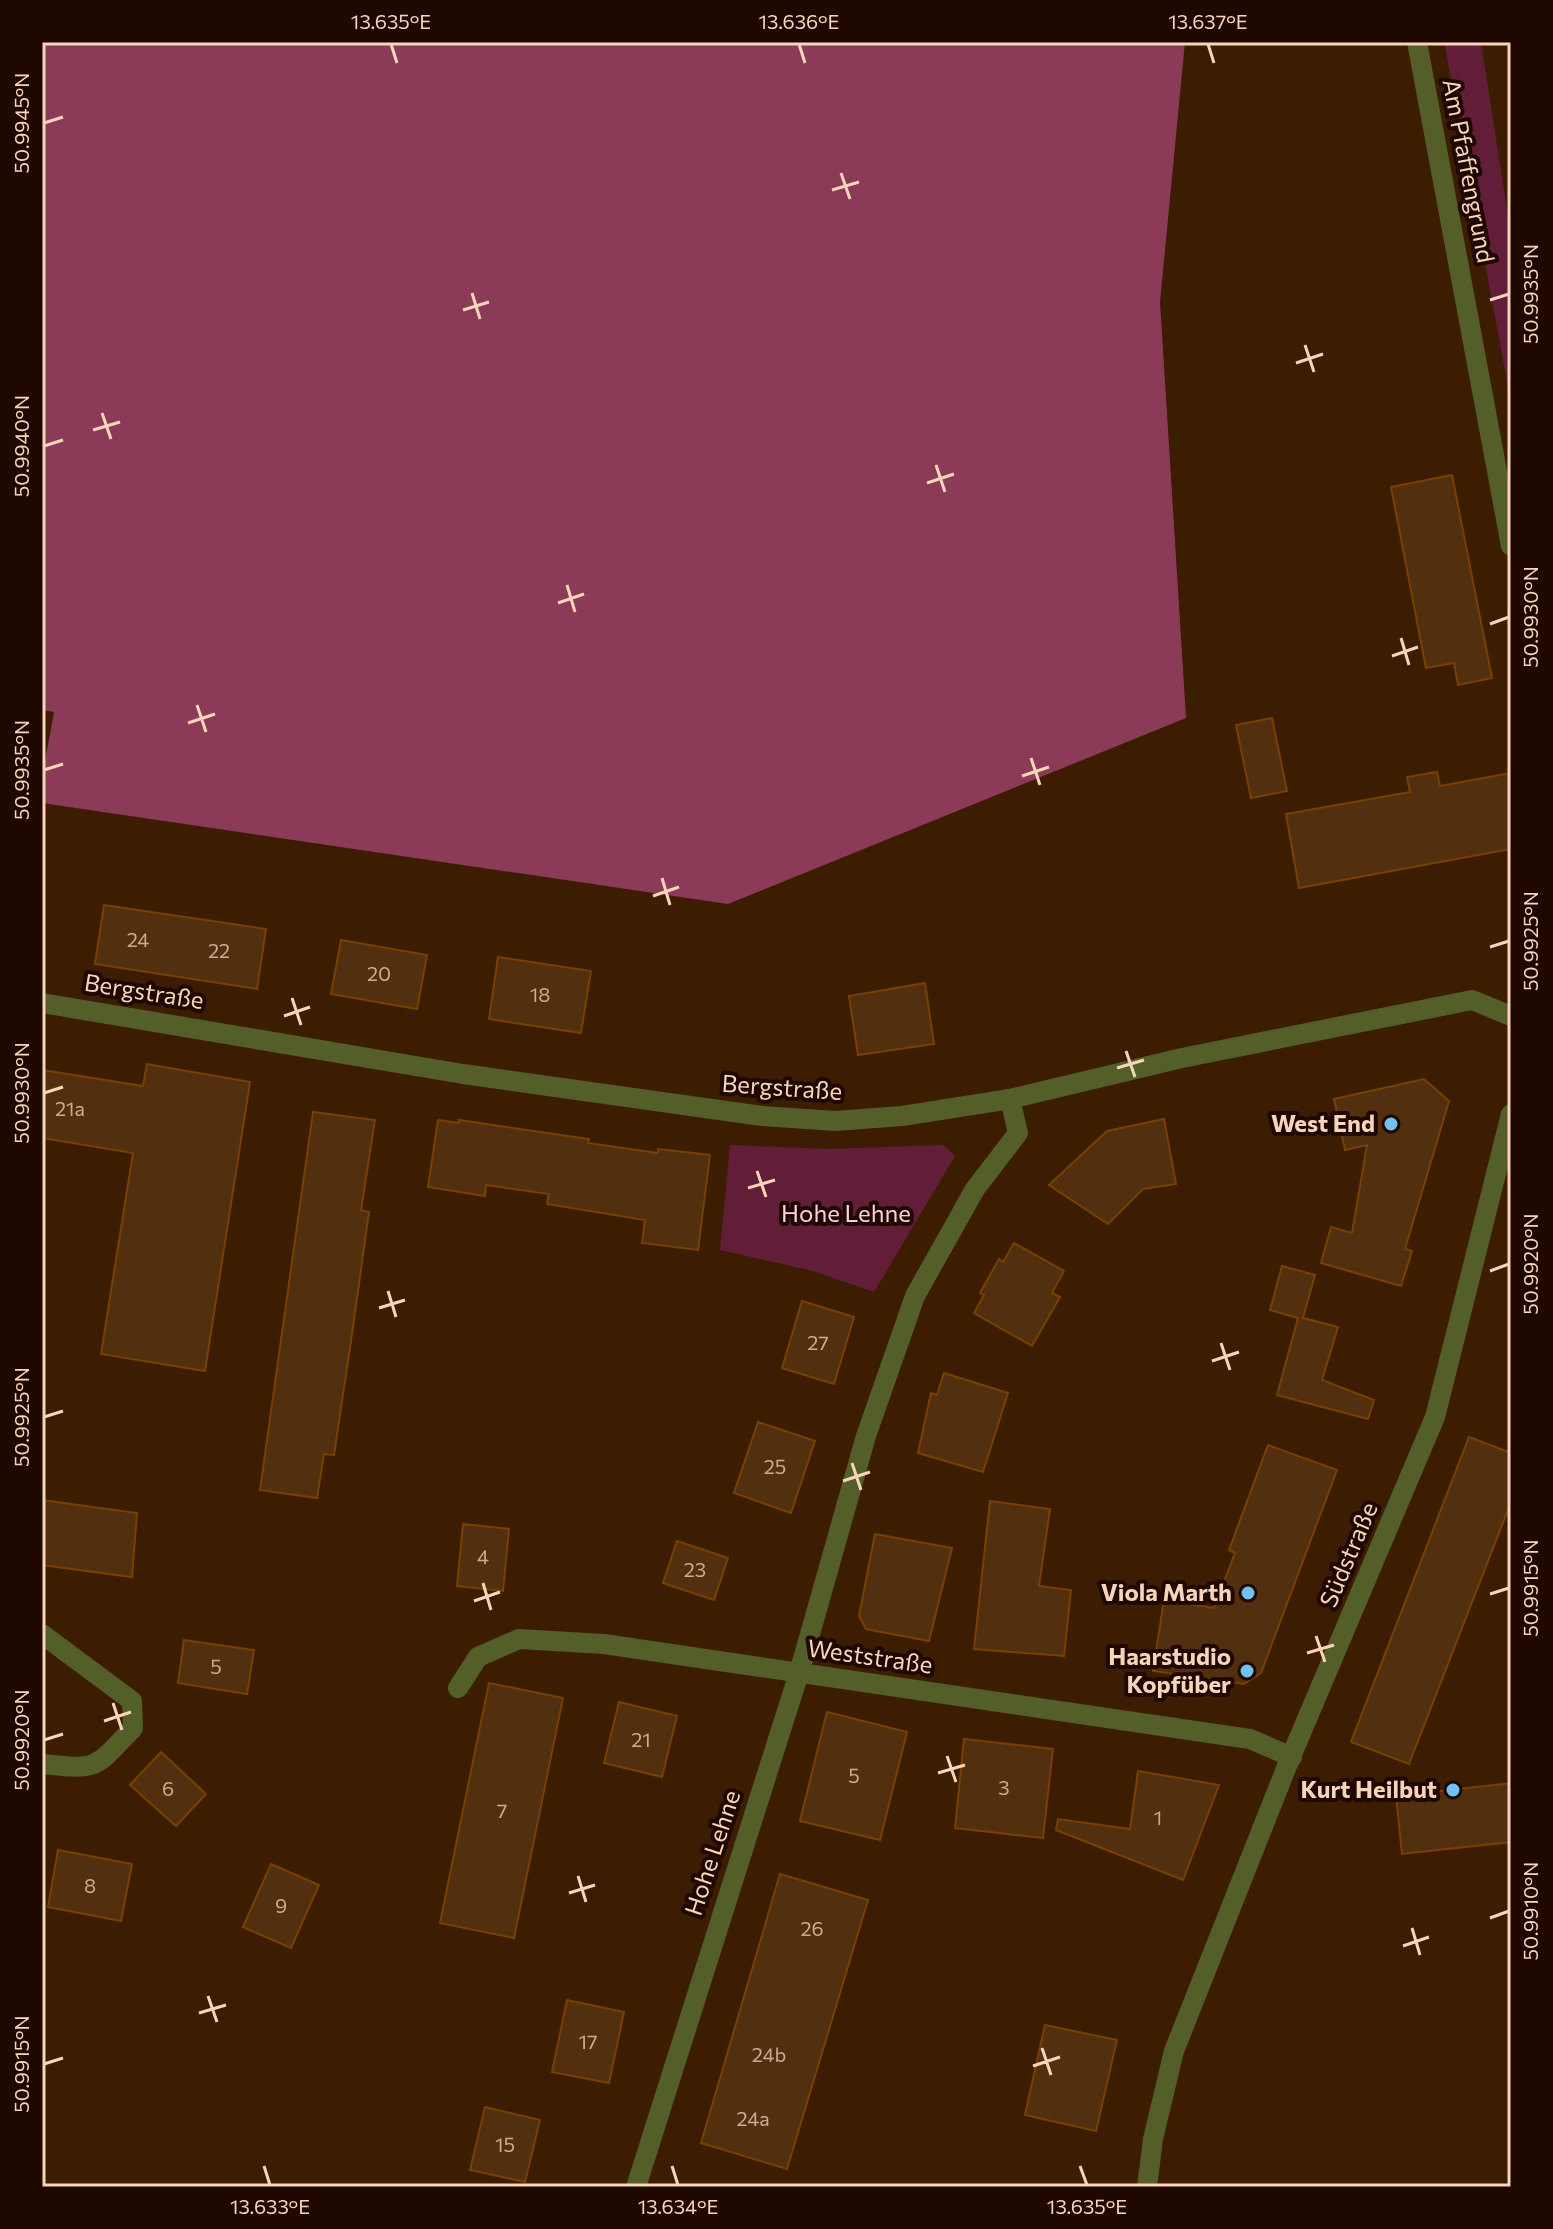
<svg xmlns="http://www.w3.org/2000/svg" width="1553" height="2229" viewBox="0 0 1553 2229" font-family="Commissioner,sans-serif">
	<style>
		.green { fill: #621e39 }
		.forest { fill: #8b3b58 }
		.building { fill: #522f0f; stroke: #7a4000; stroke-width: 2 }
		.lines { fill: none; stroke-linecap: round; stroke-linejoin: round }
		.street { stroke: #535e29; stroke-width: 20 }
		.ticks { fill: none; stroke: #f7d4ba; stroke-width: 3 }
		.poi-dot { fill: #72c1f5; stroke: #1f0800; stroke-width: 3 }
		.labels { text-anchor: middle; stroke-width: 8; stroke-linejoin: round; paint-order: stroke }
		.number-label { font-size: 20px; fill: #ceab8f }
		.street-label { font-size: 24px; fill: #f7d4ba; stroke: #1f0800 }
		.poi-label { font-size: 24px; font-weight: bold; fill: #f7d4ba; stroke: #1f0800; text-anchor: end }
		.park-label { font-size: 24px; fill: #ffcedc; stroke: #1f0800 }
		.neatline { fill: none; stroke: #f7d4ba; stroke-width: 3 }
		.ticks-label { font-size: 20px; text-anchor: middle; fill: #f7d4ba }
	</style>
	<rect width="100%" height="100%" fill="#3c1d01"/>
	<g class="green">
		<path d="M1444,42H1481L1511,236V403Z"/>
		<path d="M730,1145L828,1149L943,1145L955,1156L874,1292L813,1271L720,1250Z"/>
	</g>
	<path class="forest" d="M42,42H1185L1160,302L1186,718L728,904L42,803V777L54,712L42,710Z"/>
	<g class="building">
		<path d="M1452,475L1492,678L1458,685L1454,663L1426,668L1391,487Z"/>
		<path d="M1272,718L1287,791L1251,798L1236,725Z"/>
		<path d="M1437,772L1440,786L1511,773V849L1299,888L1286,814L1410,792L1407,777Z"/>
		<path d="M104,905L266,929L257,989L95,964Z"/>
		<path d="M341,940L427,955L417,1009L331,994Z"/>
		<path d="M498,957L591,971L581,1033L489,1019Z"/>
		<path d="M925,983L934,1044L858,1055L849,996Z"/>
		<path d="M147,1064L250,1082L205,1371L101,1354L133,1153L42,1138V1070L143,1086Z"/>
		<path d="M1424,1079L1449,1101L1405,1249L1412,1251L1401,1286L1321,1263L1331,1227L1352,1233L1367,1145L1345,1150L1334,1099Z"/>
		<path d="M313,1112L375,1120L361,1210L369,1212L352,1334L334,1455L324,1454L317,1498L260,1490Z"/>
		<path d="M1164,1119L1176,1184L1143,1189L1108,1224L1049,1185L1107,1131Z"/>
		<path d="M438,1120L459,1123V1120L589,1139L588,1143L658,1153V1149L710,1155L698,1250L642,1243L645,1220L547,1204L549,1194L486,1185L485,1196L428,1187Z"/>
		<path d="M1014,1243L1064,1271L1052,1293L1060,1297L1032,1346L974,1313L984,1295L980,1293L999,1259L1003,1262Z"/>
		<path d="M1282,1266L1315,1275L1303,1318L1338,1327L1322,1380L1374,1400L1368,1419L1277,1395L1298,1318L1270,1310Z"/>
		<path d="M802,1301L854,1317L834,1384L782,1368Z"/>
		<path d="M944,1373L1008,1393L983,1472L918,1453L931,1393L937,1395Z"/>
		<path d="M758,1422L815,1441L791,1513L734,1493Z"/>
		<path d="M1469,1437L1511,1453V1502L1409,1764L1351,1742Z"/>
		<path d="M1268,1445L1337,1470L1261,1673L1244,1684L1153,1671L1164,1600L1214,1608L1235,1553L1229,1550Z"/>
		<path d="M42,1500L137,1513L132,1577L42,1565Z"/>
		<path d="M990,1501L1050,1509L1039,1586L1071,1590L1064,1656L974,1649Z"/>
		<path d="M463,1524L509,1529L503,1591L457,1586Z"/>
		<path d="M875,1534L952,1548L929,1641L866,1629L859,1616Z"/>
		<path d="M677,1541L728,1558L714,1600L663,1583Z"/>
		<path d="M184,1640L254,1650L247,1694L178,1683Z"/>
		<path d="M489,1683L563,1698L514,1938L440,1923Z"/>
		<path d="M619,1702L677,1716L662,1777L604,1763Z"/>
		<path d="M827,1712L907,1732L880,1840L800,1821Z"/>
		<path d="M964,1739L1053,1749L1043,1838L955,1828Z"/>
		<path d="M161,1752L206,1794L176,1826L130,1785Z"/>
		<path d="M1138,1771L1219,1785L1183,1880L1056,1830L1058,1819L1130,1829Z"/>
		<path d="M1511,1783V1842L1402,1854L1396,1796Z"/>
		<path d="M58,1850L132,1864L121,1921L48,1907Z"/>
		<path d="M271,1864L319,1885L291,1948L243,1927Z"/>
		<path d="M780,1874L868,1900L787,2169L701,2143Z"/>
		<path d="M567,2000L624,2012L609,2083L552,2072Z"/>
		<path d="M1045,2025L1117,2040L1096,2131L1025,2115Z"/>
		<path d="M485,2107L540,2120L525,2182L470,2170Z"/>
	</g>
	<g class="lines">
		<g class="street">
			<path d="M1417,42L1511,546"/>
			<path d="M42,1003L463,1074L762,1116L835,1121L902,1116L1010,1099L1182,1058L1472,1000L1511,1016"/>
			<path d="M42,1634L132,1701L133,1728C94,1769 99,1770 42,1764"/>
			<path d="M458,1688L478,1657L519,1639L604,1644L1250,1739L1292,1757"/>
			<path d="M636,2187L799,1673L866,1436L915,1296L975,1189L1018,1133L1010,1099"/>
			<path d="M1147,2187L1153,2139L1174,2051L1287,1766L1435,1417L1511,1114"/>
		</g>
	</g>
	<path class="ticks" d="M391,44L397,63M799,44L805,63M1208,44L1214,63M44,123L63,117M841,173L850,199M832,190L859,182M472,293L480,319M1490,300L1509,294M463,310L489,302M1305,345L1314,372M1296,363L1323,354M102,413L111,439M93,430L120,422M44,446L63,440M936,465L945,492M927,483L954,474M567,585L575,612M558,603L584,594M1490,624L1509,617M1401,638L1409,665M1392,656L1418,647M197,705L206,732M188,723L215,714M1031,758L1040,785M44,770L63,764M1022,776L1049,767M662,878L670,905M653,896L679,887M1490,947L1509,941M292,998L301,1025M284,1016L310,1007M1126,1051L1135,1077M1117,1068L1144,1060M44,1093L63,1087M757,1171L766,1197M748,1188L775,1180M1490,1271L1509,1264M388,1291L396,1317M379,1308L405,1300M1221,1343L1230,1370M1212,1361L1239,1352M44,1417L63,1411M852,1463L861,1490M843,1481L870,1472M483,1583L491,1610M1490,1594L1509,1588M474,1601L500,1592M1316,1636L1325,1662M1307,1653L1334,1645M113,1703L122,1730M104,1721L131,1712M44,1740L63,1734M947,1756L956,1782M938,1773L965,1765M578,1876L586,1902M569,1893L595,1885M1490,1918L1509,1911M1412,1928L1420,1955M1403,1946L1429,1937M208,1996L217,2022M199,2013L226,2005M1042,2048L1051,2075M44,2064L63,2058M1033,2066L1060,2057M264,2166L270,2185M672,2166L678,2185M1080,2166L1087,2185"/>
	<g class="poi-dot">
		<circle cx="1391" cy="1124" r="8"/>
		<circle cx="1248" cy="1593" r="8"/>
		<circle cx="1247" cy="1671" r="8"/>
		<circle cx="1453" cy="1790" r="8"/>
	</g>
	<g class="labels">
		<g class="number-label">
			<text x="138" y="947">24</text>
			<text x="219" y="958">22</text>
			<text x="379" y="981">20</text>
			<text x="540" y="1002">18</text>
			<text x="70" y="1116">21a</text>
			<text x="818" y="1350">27</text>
			<text x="775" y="1474">25</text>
			<text x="483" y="1564">4</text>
			<text x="695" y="1577">23</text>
			<text x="216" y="1674">5</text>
			<text x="641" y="1747">21</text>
			<text x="854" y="1783">5</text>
			<text x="1004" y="1795">3</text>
			<text x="168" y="1796">6</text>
			<text x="502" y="1818">7</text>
			<text x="1158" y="1825">1</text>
			<text x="90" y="1893">8</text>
			<text x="281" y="1913">9</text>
			<text x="812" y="1936">26</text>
			<text x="588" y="2049">17</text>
			<text x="769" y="2062">24b</text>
			<text x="753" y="2126">24a</text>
			<text x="505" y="2152">15</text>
		</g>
		<g class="street-label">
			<text transform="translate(1468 171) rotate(79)" y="8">Am Pfaffengrund</text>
			<text transform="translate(144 992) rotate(9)" y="8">Bergstraße</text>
			<text transform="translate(782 1088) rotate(4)" y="8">Bergstraße</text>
			<text transform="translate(1349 1555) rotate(-67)" y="8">Südstraße</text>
			<text transform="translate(870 1657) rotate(8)" y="8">Weststraße</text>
			<text transform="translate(713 1853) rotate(-72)" y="8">Hohe Lehne</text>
		</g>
		<g class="poi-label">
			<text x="1375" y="1132">West End</text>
			<text x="1232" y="1601">Viola Marth</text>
			<text x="1231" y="1665">Haarstudio<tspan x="1231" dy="28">Kopfüber</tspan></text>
			<text x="1437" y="1798">Kurt Heilbut</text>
		</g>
		<g class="park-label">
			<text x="846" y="1222">Hohe Lehne</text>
		</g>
	</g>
	<rect width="1553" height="2229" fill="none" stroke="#1f0800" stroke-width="88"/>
	<rect x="44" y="44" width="1465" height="2141" class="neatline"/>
	<g class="ticks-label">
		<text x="391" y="29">13.635°E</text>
		<text x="799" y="29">13.636°E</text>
		<text x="1208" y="29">13.637°E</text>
		<text transform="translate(22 123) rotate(-90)" y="7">50.9945°N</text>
		<text transform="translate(1531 294) rotate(-90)" y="7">50.9935°N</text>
		<text transform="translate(22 446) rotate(-90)" y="7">50.9940°N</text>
		<text transform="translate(1531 617) rotate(-90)" y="7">50.9930°N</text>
		<text transform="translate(22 770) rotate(-90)" y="7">50.9935°N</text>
		<text transform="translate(1531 941) rotate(-90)" y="7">50.9925°N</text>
		<text transform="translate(22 1093) rotate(-90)" y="7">50.9930°N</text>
		<text transform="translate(1531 1264) rotate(-90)" y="7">50.9920°N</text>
		<text transform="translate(22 1417) rotate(-90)" y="7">50.9925°N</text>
		<text transform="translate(1531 1588) rotate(-90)" y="7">50.9915°N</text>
		<text transform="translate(22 1740) rotate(-90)" y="7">50.9920°N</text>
		<text transform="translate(1531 1911) rotate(-90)" y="7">50.9910°N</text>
		<text transform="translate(22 2064) rotate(-90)" y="7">50.9915°N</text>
		<text x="270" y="2214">13.633°E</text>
		<text x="678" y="2214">13.634°E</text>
		<text x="1087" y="2214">13.635°E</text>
	</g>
</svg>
